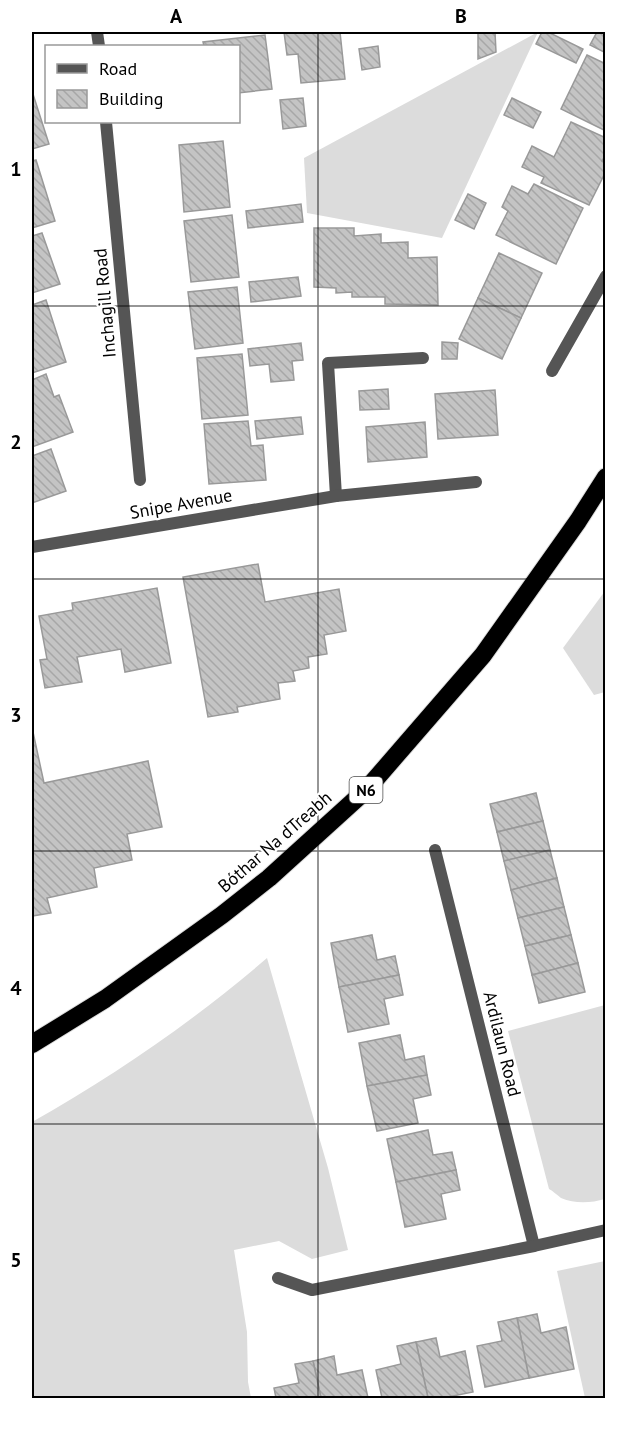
<svg xmlns="http://www.w3.org/2000/svg" width="637" height="1430" viewBox="0 0 637 1430" font-family="'PT Sans',sans-serif">
	<style>
		.grass { fill: #dcdcdc }
		.building { fill: url(#building-back-hatch); stroke: #999; stroke-width: 1.5 }
		.lines { fill: none; stroke-linecap: round; stroke-linejoin: round }
		.highway-casing { stroke: #dbdbdb; stroke-width: 20 }
		.street { stroke: #555; stroke-width: 12 }
		.highway { stroke: #000; stroke-width: 18 }
		.grid { fill: none; stroke: #000; stroke-width: 1.5; stroke-opacity: 0.55 }
		.labels { text-anchor: middle; stroke-width: 4.5; stroke-linejoin: round; paint-order: stroke }
		.shield { fill: #fff; stroke: #4c4c4c; stroke-width: 1.5 }
		.shield-label { font-size: 16px; font-weight: bold; fill: #000 }
		.street-label { font-size: 18px; fill: #000; stroke: #fff }
		.neatline { fill: none; stroke: #000; stroke-width: 2 }
		.grid-label { font-size: 20px; text-anchor: middle; font-weight: bold; fill: #000 }
	</style>
	<defs>
		<pattern id="building-back-hatch" width="6" height="6" patternUnits="userSpaceOnUse" patternTransform="scale(1.5)"><rect width="6" height="6" fill="#c4c4c4"/><path d="M-1 5l2 2M0 0l6 6M5-1l2 2" fill="none" stroke="#a7a7a7"/></pattern>
	</defs>
	<rect width="100%" height="100%" fill="#fff"/>
	<g class="grass">
		<path d="M538,32L442,238L307,213L304,158Z"/>
		<path d="M605,591V692L594,695L563,648Z"/>
		<path d="M267,958L328,1168L348,1250L312,1259L279,1241L234,1250L247,1332L248,1382L251,1398H32V1122C115,1075 194,1021 267,958Z"/>
		<path d="M605,1005V1199C591,1203 575,1204 561,1198C557,1195 553,1191 549,1189L508,1031Z"/>
		<path d="M605,1261V1398H585L557,1271Z"/>
	</g>
	<g class="building">
		<path d="M284,32H340L345,79L301,83L298,54L287,55Z"/>
		<path d="M478,32H495L496,52L478,59Z"/>
		<path d="M542,32H548L583,49L576,63L536,44Z"/>
		<path d="M597,32H606V53L590,45Z"/>
		<path d="M265,35L272,89L238,93V46H204L203,42Z"/>
		<path d="M378,46L380,67L362,70L359,49Z"/>
		<path d="M587,55L606,64V131L561,109Z"/>
		<path d="M32,91L49,144L32,149Z"/>
		<path d="M303,98L306,126L283,129L280,100Z"/>
		<path d="M512,98L541,112L533,128L504,115Z"/>
		<path d="M571,122L606,138V154L602,161L606,163V171L589,205L541,183L544,177L522,167L532,146L554,157Z"/>
		<path d="M223,141L230,207L184,212L179,145Z"/>
		<path d="M36,160L55,221L32,228V161Z"/>
		<path d="M534,184L583,208L556,264L496,235L508,211L502,207L512,186L528,194Z"/>
		<path d="M468,194L486,203L474,229L455,220Z"/>
		<path d="M301,204L303,222L248,228L246,211Z"/>
		<path d="M232,215L239,277L191,282L184,221Z"/>
		<path d="M314,228H354V236L381,234V243L408,242V258L437,257L438,305L385,304V297H352V292L336,293V288L314,287Z"/>
		<path d="M42,233L60,284L32,293V236Z"/>
		<path d="M499,253L542,273L521,318L478,298Z"/>
		<path d="M298,277L301,296L251,302L249,282Z"/>
		<path d="M237,287L243,343L195,349L188,292Z"/>
		<path d="M478,298L521,318L502,359L459,339Z"/>
		<path d="M46,300L66,362L32,373V305Z"/>
		<path d="M442,342L458,343L457,359H442Z"/>
		<path d="M301,343L303,360L292,361L294,380L271,382L269,364L250,366L248,349Z"/>
		<path d="M242,354L248,415L202,419L197,358Z"/>
		<path d="M46,374L54,397L59,395L73,432L32,447V380Z"/>
		<path d="M388,389L389,409L360,410L359,391Z"/>
		<path d="M495,390L498,435L438,439L435,394Z"/>
		<path d="M301,417L303,434L257,439L255,421Z"/>
		<path d="M248,421L251,446L263,445L266,480L209,484L204,424Z"/>
		<path d="M425,422L427,457L368,462L366,427Z"/>
		<path d="M51,449L66,491L32,503V456Z"/>
		<path d="M258,564L265,602L339,589L346,631L324,635L327,654L308,657L309,668L293,671L295,681L278,683L280,699L237,707L238,712L208,717L183,577Z"/>
		<path d="M157,588L171,663L125,672L121,649L77,657L82,682L45,688L40,660L47,659L39,616L73,610L72,603Z"/>
		<path d="M32,732H33L44,783L148,761L162,827L127,834L132,860L94,868L97,887L47,898L51,913L32,916Z"/>
		<path d="M536,793L543,821L497,832L490,804Z"/>
		<path d="M543,821L550,850L504,861L497,832Z"/>
		<path d="M550,850L557,878L511,890L504,861Z"/>
		<path d="M557,878L564,907L518,918L511,890Z"/>
		<path d="M564,907L571,935L525,946L518,918Z"/>
		<path d="M372,935L377,960L395,956L399,975L339,987L331,943Z"/>
		<path d="M571,935L578,963L532,975L525,946Z"/>
		<path d="M578,963L585,992L539,1003L532,975Z"/>
		<path d="M399,975L403,995L384,999L389,1024L348,1032L339,987Z"/>
		<path d="M400,1035L405,1060L424,1056L427,1075L367,1086L359,1043Z"/>
		<path d="M427,1075L431,1095L413,1099L418,1123L377,1131L367,1086Z"/>
		<path d="M428,1130L433,1155L452,1152L456,1170L396,1182L387,1139Z"/>
		<path d="M456,1170L460,1190L441,1194L446,1219L405,1227L396,1182Z"/>
		<path d="M537,1314L541,1333L566,1327L574,1369L529,1378L517,1318Z"/>
		<path d="M517,1318L529,1378L485,1387L477,1346L502,1341L498,1322Z"/>
		<path d="M436,1338L440,1357L465,1351L473,1392L443,1398H428L416,1342Z"/>
		<path d="M416,1342L428,1398H382L376,1370L401,1364L397,1346Z"/>
		<path d="M334,1356L337,1375L362,1370L368,1398H321L313,1361Z"/>
		<path d="M313,1361L321,1398H276L274,1388L299,1383L295,1364Z"/>
	</g>
	<g class="lines">
		<defs>
			<path id="highway" d="M32,1044L105,999L222,915L269,878L366,790L483,655L578,521L606,477"/>
		</defs>
		<use href="#highway" class="highway-casing"/>
		<g class="street">
			<path d="M97,32L99,46"/>
			<path d="M106,122L140,480"/>
			<path d="M552,371L606,276"/>
			<path d="M336,496L328,363L423,358"/>
			<path d="M32,547L336,496L476,482"/>
			<path d="M435,850L534,1246"/>
			<path d="M278,1278L312,1290L534,1246L606,1230"/>
		</g>
		<use href="#highway" class="highway"/>
	</g>
	<path class="grid" d="M318,32V1398M32,306H606M32,579H606M32,851H606M32,1124H606"/>
	<g class="labels">
		<rect class="shield" x="349.5" y="777" width="33" height="26" rx="4.5"/>
		<g class="shield-label">
			<text x="366" y="796">N6</text>
		</g>
		<g class="street-label">
			<text transform="translate(105 303) rotate(-95)" y="6">Inchagill Road</text>
			<text transform="translate(181 504) rotate(-10)" y="6">Snipe Avenue</text>
			<text transform="translate(275 842) rotate(-41)" y="6">Bóthar Na dTreabh</text>
			<text transform="translate(502 1044) rotate(76)" y="6">Ardilaun Road</text>
		</g>
	</g>
	<rect width="637" height="1430" fill="none" stroke="#ffffff" stroke-width="66"/>
	<rect x="45" y="45" width="195" height="78" fill="#ffffff" stroke="#999999" stroke-width="1.5"/>
	<rect x="57" y="64" width="30" height="9" fill="#555555" stroke="#999999" stroke-width="1.5"/>
	<text x="99" y="75" font-size="18" fill="#000000">Road</text>
	<rect x="57" y="90" width="30" height="18" fill="url(#building-back-hatch)" stroke="#999999" stroke-width="1.5"/>
	<text x="99" y="105" font-size="18" fill="#000000">Building</text>
	<rect x="33" y="33" width="571" height="1364" class="neatline"/>
	<g class="grid-label">
		<text x="176" y="23">A</text>
		<text x="461" y="23">B</text>
		<text x="16" y="176">1</text>
		<text x="16" y="449">2</text>
		<text x="16" y="722">3</text>
		<text x="16" y="995">4</text>
		<text x="16" y="1267">5</text>
	</g>
</svg>
